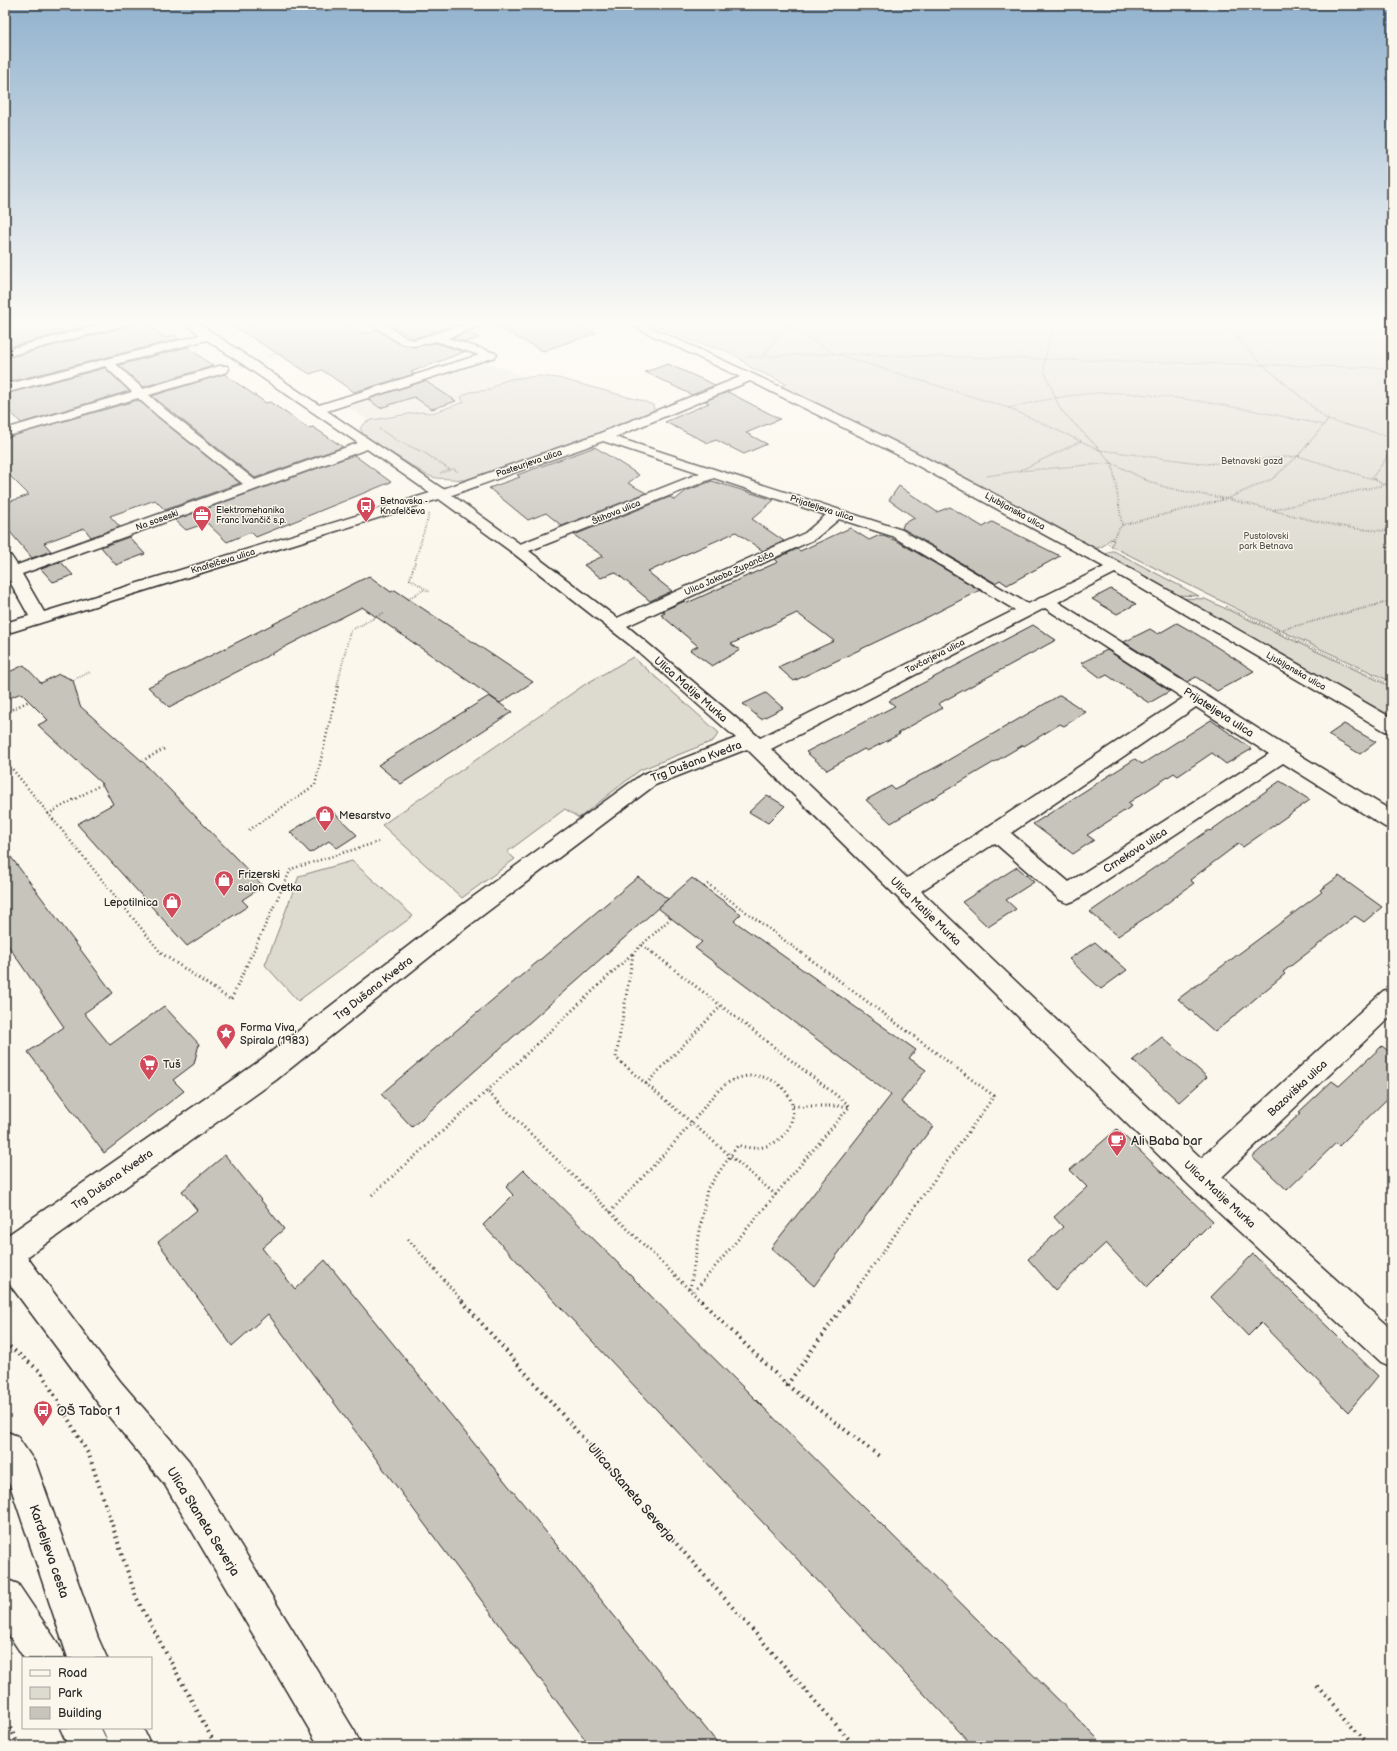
<svg xmlns="http://www.w3.org/2000/svg" width="1397" height="1751" viewBox="0 0 1397 1751" font-family="'Balsamiq Sans',sans-serif">
	<style>
		.built { fill: #ebe8de }
		.green { fill: #dddad0; stroke: #84827e }
		.building { fill: #c7c4bc; stroke: #2b2b2b }
		.lines { fill: none; stroke-linecap: round; stroke-linejoin: round }
		.minor-casing { stroke: #2b2b2b; stroke-width: 3 }
		.path-far4 { stroke: #2b2b2b; stroke-width: 1.5; stroke-dasharray: 0.5 1.5; stroke-linecap: butt }
		.path-far3 { stroke: #2b2b2b; stroke-width: 2; stroke-dasharray: 0.5 2; stroke-linecap: butt }
		.path-far2 { stroke: #2b2b2b; stroke-width: 2.5; stroke-dasharray: 1 3; stroke-linecap: butt }
		.path-far1 { stroke: #2b2b2b; stroke-width: 3; stroke-dasharray: 1 3.5; stroke-linecap: butt }
		.path { stroke: #2b2b2b; stroke-width: 4; stroke-dasharray: 1.5 4.5; stroke-linecap: butt }
		.minor { fill: #fbf7ec; fill-rule: evenodd }
		.labels { text-anchor: middle; stroke-width: 3; stroke-linejoin: round; paint-order: stroke }
		.far-park-label { font-size: 9px; fill: #585754; stroke: #fbf7ec }
		.far-street-label { font-size: 9px; fill: #2b2b2b; stroke: #fbf7ec }
		.far-poi-label { font-size: 9px; fill: #2b2b2b; stroke: #fbf7ec; text-anchor: start }
		.street-label { font-size: 11px; fill: #2b2b2b; stroke: #fbf7ec }
		.poi-label { font-size: 11px; fill: #2b2b2b; stroke: #fbf7ec; text-anchor: start }
		.near-poi-label { font-size: 13px; fill: #2b2b2b; stroke: #fbf7ec; text-anchor: start }
		.near-street-label { font-size: 13px; fill: #2b2b2b; stroke: #fbf7ec }
	</style>
	<rect width="100%" height="100%" fill="#fbf7ec"/>
	<filter id="ink" filterUnits="userSpaceOnUse"><feTurbulence type="fractalNoise" baseFrequency=".025" numOctaves="2"/><feDisplacementMap in="SourceGraphic" scale="8" xChannelSelector="R" yChannelSelector="G"/><feConvolveMatrix kernelMatrix="1 2 1 2 8 2 1 2 1" color-interpolation-filters="sRGB"/></filter>
	<g filter="url(#ink)">
		<path class="built" d="M482,361L531,378L380,428L347,406L399,389L397,388Z"/>
		<g class="green">
			<path d="M644,320H1392V682L1269,625L1111,546L1114,540L1110,539L1103,546L1094,549L948,470L781,386L786,384L750,367L738,357L724,350L694,342Z"/>
			<path d="M539,376L558,378L643,401L653,405L654,408L652,412L599,435L466,480L436,478L427,475L364,436L360,428L366,422L372,420L421,412L432,413L464,402L461,397L470,392L490,390C502,377 522,378 539,376Z"/>
			<path d="M1111,551H1114L1199,596L1176,595L1105,555Z"/>
			<path d="M1181,598L1205,599L1392,687V720Z"/>
			<path d="M633,657L719,733L713,741L640,770L579,818L565,809L507,852L515,859L462,898L382,825L584,685Z"/>
			<path d="M352,861L413,916L298,1001L265,965L299,876Z"/>
		</g>
		<g class="building">
			<path d="M5,320H111L5,348Z"/>
			<path d="M224,320H342L365,334L377,330L400,344L414,347L436,343L464,352L411,372L414,374L354,392L322,370L310,374Z"/>
			<path d="M410,320H445L455,326L414,338L391,326Z"/>
			<path d="M496,320H571L596,333L543,351L490,323Z"/>
			<path d="M144,322L165,338L175,335L179,339L5,383V358Z"/>
			<path d="M467,332L479,338L466,342L452,338Z"/>
			<path d="M188,347L213,366L143,387L119,365Z"/>
			<path d="M668,364L715,385L692,395L645,372Z"/>
			<path d="M105,368L129,391L21,423L5,406V394Z"/>
			<path d="M224,374L266,403L270,402L308,428L313,427L343,447L255,478L152,396Z"/>
			<path d="M425,381L456,401L432,409L414,397L380,408L368,399Z"/>
			<path d="M728,392L780,419L746,433L767,444L744,454L716,440L708,443L665,422L709,403L705,401Z"/>
			<path d="M138,400L240,483L165,510L155,500L110,516L120,527L91,537L84,528L44,543L51,551L32,558L5,526V503L29,495L5,471V438Z"/>
			<path d="M595,447L639,475L628,483L646,493L562,526L546,513L528,520L489,488L520,477L517,475Z"/>
			<path d="M354,455L391,482L256,537L251,532L227,542L207,523L186,530L175,520Z"/>
			<path d="M712,481L774,500L752,519L784,541L763,551L736,532L682,556L648,572L672,591L650,601L615,572L601,578L584,565L603,556L574,535L670,497L675,500L686,491Z"/>
			<path d="M899,486L937,512L950,507L983,527L992,522L1060,556L1007,585L1000,580L995,583L902,528L904,523L915,518L889,500Z"/>
			<path d="M850,528L869,540L880,535L897,541L980,590L922,620L794,681L778,667L834,641L797,613L731,644L740,650L712,666L690,650L698,646L661,615L665,613L662,611L685,601L687,603L778,562L775,559L797,549L800,551Z"/>
			<path d="M129,537L145,554L116,565L101,547Z"/>
			<path d="M61,562L73,575L53,582L41,569Z"/>
			<path d="M369,576L391,592L395,590L533,682L500,703L362,607L169,707L148,687Z"/>
			<path d="M1111,589L1136,604L1117,614L1092,599Z"/>
			<path d="M1177,623L1198,635L1254,671L1217,691L1196,677L1187,682L1124,642L1150,629L1158,634Z"/>
			<path d="M1033,625L1056,640L938,704L943,708L898,733L900,734L867,751L864,749L827,770L806,752L895,706L889,701Z"/>
			<path d="M1107,650L1170,691L1149,703L1107,675L1101,678L1081,663Z"/>
			<path d="M24,665L41,683L59,674L73,680L80,706L142,761L263,886L242,900L248,906L187,946L77,824L113,804L102,784L38,725L48,720L21,693L5,700V674Z"/>
			<path d="M766,693L783,708L761,719L743,704Z"/>
			<path d="M1060,695L1086,712L1064,726L1060,724L1024,746L1023,745L891,823L866,800L891,786L894,789L938,766Z"/>
			<path d="M489,696L512,712L401,784L378,765Z"/>
			<path d="M1211,720L1252,749L1226,764L1212,753L1178,776L1174,773L1128,803L1132,806L1087,835L1094,840L1073,854L1033,824L1135,759L1142,764Z"/>
			<path d="M1344,724L1376,742L1360,754L1328,735Z"/>
			<path d="M1280,781L1310,800L1243,847L1238,844L1190,880L1194,883L1166,904L1118,936L1090,912L1209,830L1210,831Z"/>
			<path d="M767,795L785,806L768,823L749,812Z"/>
			<path d="M329,808L357,835L337,848L329,841L310,853L290,832Z"/>
			<path d="M5,849L113,993L84,1013L110,1045L164,1006L199,1044L194,1064L173,1080L184,1091L104,1153L28,1052L64,1027L5,941Z"/>
			<path d="M1017,867L1034,882L1006,900L1016,909L988,927L962,902Z"/>
			<path d="M1339,876L1382,907L1364,922L1355,916L1283,972L1285,974L1215,1032L1178,999L1322,892L1320,890Z"/>
			<path d="M638,877L668,899L412,1127L381,1094Z"/>
			<path d="M692,878L741,914L734,921L916,1050L909,1058L926,1070L901,1102L933,1126L814,1286L771,1248L891,1095L695,948L702,942L658,908Z"/>
			<path d="M1095,942L1127,970L1101,989L1069,959Z"/>
			<path d="M1162,1037L1207,1077L1179,1102L1133,1060Z"/>
			<path d="M1382,1046L1392,1054V1094L1339,1146L1336,1143L1287,1190L1252,1157L1301,1113L1299,1112L1332,1081L1339,1086Z"/>
			<path d="M1117,1129L1213,1221L1147,1287L1106,1243L1055,1290L1028,1259L1063,1227L1054,1217L1087,1187L1070,1170Z"/>
			<path d="M225,1155L284,1229L262,1248L295,1289L325,1260L720,1746H590L268,1314L232,1346L158,1242L197,1210L182,1191Z"/>
			<path d="M524,1170L1105,1746H973L483,1225L513,1195L506,1187Z"/>
			<path d="M1253,1254L1378,1376L1348,1412L1261,1323L1248,1336L1211,1297Z"/>
		</g>
		<g class="lines">
			<defs>
				<g id="minor">
					<path d="M118,320H137L136,322L5,357V350Z"/>
					<path d="M181,320H194L319,405L479,355L436,341L414,346L400,343L364,320H377L407,338L414,340L478,320H495L447,338L495,353L497,355L495,357L327,411L443,489L598,434L740,377L620,320H635C726,362 818,403 907,448C1072,533 1231,626 1392,718V732L1385,731L1115,573L1058,602L1290,749L1392,811V829L1385,827L1283,763L1076,900L1068,903L1060,900L995,843L921,891L1201,1158L1383,991L1392,988V1015L1222,1177L1392,1330V1367L1381,1362L1191,1187L747,749L655,785L467,927L276,1080L27,1257L120,1381L189,1461L355,1732L361,1746H319L165,1485L98,1403L5,1278V1237L258,1062L451,913L641,775L736,738L634,648L513,553L439,499L5,634V623L29,616L5,573V554L11,556L17,565L243,484L158,416L138,398L5,437V429L132,392L105,366L5,393V385L200,335ZM207,340L358,443L255,480L166,410L149,395L227,372L229,369L227,366H219L143,389L116,364ZM750,381L896,454L1104,567L1028,604L902,530L615,437ZM603,441L700,473L520,544L452,495ZM367,449L430,493L44,612L22,574ZM714,478L826,515L805,533L617,618L529,551ZM839,519L892,536L1015,610L760,738L627,626L815,539ZM1045,608L1183,698L989,826L907,878L771,749ZM1196,707L1269,754L1069,882L1011,833Z"/>
					<path d="M5,1431L17,1436L36,1464L98,1638L107,1658H68L10,1485L5,1478Z"/>
					<path d="M5,1579L18,1584L59,1645L65,1658H24L5,1629Z"/>
					<path d="M60,1728H101L109,1746H68Z"/>
					<path d="M102,1728H143L151,1746H110Z"/>
				</g>
			</defs>
			<use href="#minor" class="minor-casing"/>
			<g class="path-far4">
				<path d="M775,320L787,324L835,354L1009,408L1100,450L1112,463L1146,480"/>
				<path d="M1055,320L1045,358L1044,370L1060,409L1100,450L1207,464L1298,456L1271,480"/>
				<path d="M1106,320L1113,325"/>
				<path d="M1220,320L1262,364L1328,420L1392,437"/>
				<path d="M1268,320H1277"/>
				<path d="M1389,320L1392,321"/>
				<path d="M839,354L1392,368"/>
				<path d="M268,356L273,354L288,355"/>
				<path d="M764,356L789,320"/>
				<path d="M747,357L834,354"/>
				<path d="M1009,408C1045,399 1086,391 1123,393C1190,397 1258,411 1324,425"/>
				<path d="M1328,420L1298,456L1376,480"/>
				<path d="M379,429L398,441L425,453L450,470L454,469L458,472"/>
				<path d="M1021,470L1081,441"/>
				<path d="M440,473L450,470"/>
				<path d="M987,476L1019,471L1112,463L1115,480"/>
				<path d="M1372,478L1392,450"/>
			</g>
			<g class="path-far3">
				<path d="M1144,479C1170,492 1200,493 1227,499C1282,511 1336,531 1392,531"/>
				<path d="M1374,479L1384,485"/>
				<path d="M1273,510L1392,483"/>
				<path d="M429,514L410,579L430,592"/>
				<path d="M1122,525L1226,499L1272,479"/>
				<path d="M1109,544L1122,525L1115,479"/>
				<path d="M408,599L425,589"/>
				<path d="M1226,607L1392,685"/>
				<path d="M1276,631L1392,601"/>
				<path d="M73,680L90,672"/>
				<path d="M337,687L350,631L385,612"/>
			</g>
			<g class="path-far2">
				<path d="M5,713L29,701"/>
				<path d="M5,760L162,954"/>
				<path d="M142,761L166,748"/>
				<path d="M48,814L102,784"/>
				<path d="M249,830L315,785L338,686"/>
				<path d="M704,887L708,884L803,954"/>
				<path d="M642,945L654,954"/>
				<path d="M252,954L291,869L378,842"/>
				<path d="M632,954L671,918"/>
			</g>
			<g class="path-far1">
				<path d="M161,953L231,1000L252,953"/>
				<path d="M653,953L850,1106L693,1293"/>
				<path d="M802,953L994,1096L847,1302"/>
				<path d="M633,954L616,1058L776,1195"/>
				<path d="M646,1084L721,1006"/>
				<path d="M487,1091L633,953"/>
				<path d="M793,1106H849"/>
				<path d="M372,1195L487,1091L702,1302"/>
				<path d="M610,1212C637,1183 664,1155 690,1125C703,1110 713,1091 731,1081C745,1074 762,1074 775,1082C814,1107 783,1161 738,1145L707,1189L690,1289"/>
				<path d="M408,1239L463,1302"/>
			</g>
			<g class="path">
				<path d="M462,1301L855,1746"/>
				<path d="M701,1301L787,1385L847,1301"/>
				<path d="M5,1343L41,1372L89,1455L136,1597L216,1746"/>
				<path d="M787,1385L879,1456"/>
				<path d="M1316,1686L1368,1746"/>
				<path d="M5,1717L19,1746"/>
			</g>
			<use href="#minor" class="minor"/>
		</g>
	</g>
	<linearGradient id="sky" x2="0" y2="1"><stop stop-color="#92b2ce"/><stop offset="0.57" stop-color="#fdfbf6"/><stop offset="1" stop-color="#fdfbf6" stop-opacity="0"/></linearGradient>
	<rect width="1397" height="566" fill="url(#sky)"/>
	<defs>
		<symbol id="bus-pin" viewBox="-11 -11 22 30"><path d="M0 17L-7.5 6A9.5 9.5 0 1 1 7.5 6Z" fill="#d1495b" stroke="#fbf7ec"/><path d="M-5-6H5V4H4V6H2V4H-2V6H-4V4H-5ZM-3.5-4V0h7V-4ZM-3.5 1.2v1.5H-2V1.2ZM2 1.2v1.5H3.5V1.2Z" fill="#fff"/></symbol>
		<symbol id="office-pin" viewBox="-11 -11 22 30"><path d="M0 17L-7.5 6A9.5 9.5 0 1 1 7.5 6Z" fill="#d1495b" stroke="#fbf7ec"/><path d="M-6-3h4V-5.5h4V-3h4V5H-6ZM-1-4.5V-3h2v-1.5ZM-6 0V1H6V0Z" fill="#fff"/></symbol>
		<symbol id="shop-pin" viewBox="-11 -11 22 30"><path d="M0 17L-7.5 6A9.5 9.5 0 1 1 7.5 6Z" fill="#d1495b" stroke="#fbf7ec"/><path d="M-5-2.5h2.3a2.7 3.5 0 0 1 5.4 0H5L5.5 6h-11ZM-1.5-2.5h3a1.5 2.3 0 0 0-3 0Z" fill="#fff"/></symbol>
		<symbol id="sight-pin" viewBox="-11 -11 22 30"><path d="M0 17L-7.5 6A9.5 9.5 0 1 1 7.5 6Z" fill="#d1495b" stroke="#fbf7ec"/><path d="M0-6L1.8-2.2L6-1.7L2.9 1.2L3.7 5.4L0 3.3L-3.7 5.4L-2.9 1.2L-6-1.7L-1.8-2.2Z" fill="#fff"/></symbol>
		<symbol id="supermarket-pin" viewBox="-11 -11 22 30"><path d="M0 17L-7.5 6A9.5 9.5 0 1 1 7.5 6Z" fill="#d1495b" stroke="#fbf7ec"/><path d="M-6-5.5h2.5l.6 2H6L4.5 2H-2.5L-4.4-4H-6ZM-1.5 3.2a1.3 1.3 0 1 0 .1 0ZM3 3.2a1.3 1.3 0 1 0 .1 0Z" fill="#fff"/></symbol>
		<symbol id="cafe-pin" viewBox="-11 -11 22 30"><path d="M0 17L-7.5 6A9.5 9.5 0 1 1 7.5 6Z" fill="#d1495b" stroke="#fbf7ec"/><path d="M-5.5-4.5H6V0H3Q3 3.5 0 3.5H-2.5Q-5.5 3.5-5.5 0ZM3-3.2v2h1.7v-2ZM-6 4.5H4V6H-6Z" fill="#fff"/></symbol>
	</defs>
	<g fill-rule="evenodd">
		<use href="#bus-pin" x="355" y="495" width="22" height="30"/>
		<use href="#office-pin" x="191" y="504" width="22" height="30"/>
		<use href="#shop-pin" x="314" y="804" width="22" height="30"/>
		<use href="#shop-pin" x="213" y="869" width="22" height="30"/>
		<use href="#shop-pin" x="161" y="891" width="22" height="30"/>
		<use href="#sight-pin" x="215" y="1022" width="22" height="30"/>
		<use href="#supermarket-pin" x="138" y="1053" width="22" height="30"/>
		<use href="#cafe-pin" x="1106" y="1129" width="22" height="30"/>
		<use href="#bus-pin" x="32" y="1399" width="22" height="30"/>
	</g>
	<g class="labels">
		<g class="far-park-label">
			<text x="1252" y="464">Betnavski gozd</text>
			<text x="1266" y="539">Pustolovski<tspan x="1266" dy="10">park Betnava</tspan></text>
		</g>
		<g class="far-street-label">
			<text transform="translate(529 463) rotate(-19)" y="3">Pasteurjeva ulica</text>
			<text transform="translate(822 508) rotate(18)" y="3">Prijateljeva ulica</text>
			<text transform="translate(1015 511) rotate(29)" y="3">Ljubljanska ulica</text>
			<text transform="translate(616 512) rotate(-22)" y="3">Štihova ulica</text>
			<text transform="translate(157 520) rotate(-20)" y="3">Na soseski</text>
			<text transform="translate(223 561) rotate(-17)" y="3">Knafelčeva ulica</text>
			<text transform="translate(729 573) rotate(-24)" y="3">Ulica Jakoba Zupančiča</text>
			<text transform="translate(935 656) rotate(-27)" y="3">Tavčarjeva ulica</text>
			<text transform="translate(1296 671) rotate(30)" y="3">Ljubljanska ulica</text>
		</g>
		<g class="far-poi-label">
			<text x="380" y="504">Betnavska -<tspan x="380" dy="10">Knafelčeva</tspan></text>
			<text x="216" y="513">Elektromehanika<tspan x="216" dy="10">Franc Ivančič s.p.</tspan></text>
		</g>
		<g class="street-label">
			<text transform="translate(691 689) rotate(41)" y="4">Ulica Matije Murka</text>
			<text transform="translate(1219 712) rotate(33)" y="4">Prijateljeva ulica</text>
			<text transform="translate(696 761) rotate(-21)" y="4">Trg Dušana Kvedra</text>
			<text transform="translate(1135 850) rotate(-33)" y="4">Crnekova ulica</text>
			<text transform="translate(926 911) rotate(44)" y="4">Ulica Matije Murka</text>
			<text transform="translate(373 988) rotate(-38)" y="4">Trg Dušana Kvedra</text>
			<text transform="translate(1297 1088) rotate(-43)" y="4">Bazoviška ulica</text>
			<text transform="translate(112 1179) rotate(-35)" y="4">Trg Dušana Kvedra</text>
			<text transform="translate(1220 1194) rotate(43)" y="4">Ulica Matije Murka</text>
		</g>
		<g class="poi-label">
			<text x="339" y="819">Mesarstvo</text>
			<text x="238" y="878">Frizerski<tspan x="238" dy="13">salon Cvetka</tspan></text>
			<text x="158" y="906" text-anchor="end">Lepotilnica</text>
			<text x="240" y="1031">Forma Viva,<tspan x="240" dy="13">Spirala (1983)</tspan></text>
			<text x="163" y="1068">Tuš</text>
		</g>
		<g class="near-poi-label">
			<text x="1131" y="1145">Ali Baba bar</text>
			<text x="57" y="1415">OŠ Tabor 1</text>
		</g>
		<g class="near-street-label">
			<text transform="translate(632 1492) rotate(49)" y="5">Ulica Staneta Severja</text>
			<text transform="translate(204 1521) rotate(58)" y="5">Ulica Staneta Severja</text>
			<text transform="translate(50 1551) rotate(71)" y="5">Kardeljeva cesta</text>
		</g>
	</g>
	<rect width="1397" height="1751" fill="none" stroke="#fbf7ec" stroke-width="20"/>
	<rect x="10" y="10" width="1377" height="1731" fill="none" stroke="#2b2b2b" stroke-width="1.5" filter="url(#ink)"/>
	<rect x="22" y="1657" width="130" height="72" fill="#fbf7ec" stroke="#a8a59f"/>
	<rect x="30" y="1670" width="20" height="6" fill="#fbf7ec" stroke="#a8a59f"/>
	<text x="58" y="1677" font-size="12" fill="#2b2b2b">Road</text>
	<rect x="30" y="1687" width="20" height="12" fill="#dddad0" stroke="#a8a59f"/>
	<text x="58" y="1697" font-size="12" fill="#2b2b2b">Park</text>
	<rect x="30" y="1707" width="20" height="12" fill="#c7c4bc" stroke="#a8a59f"/>
	<text x="58" y="1717" font-size="12" fill="#2b2b2b">Building</text>
</svg>
